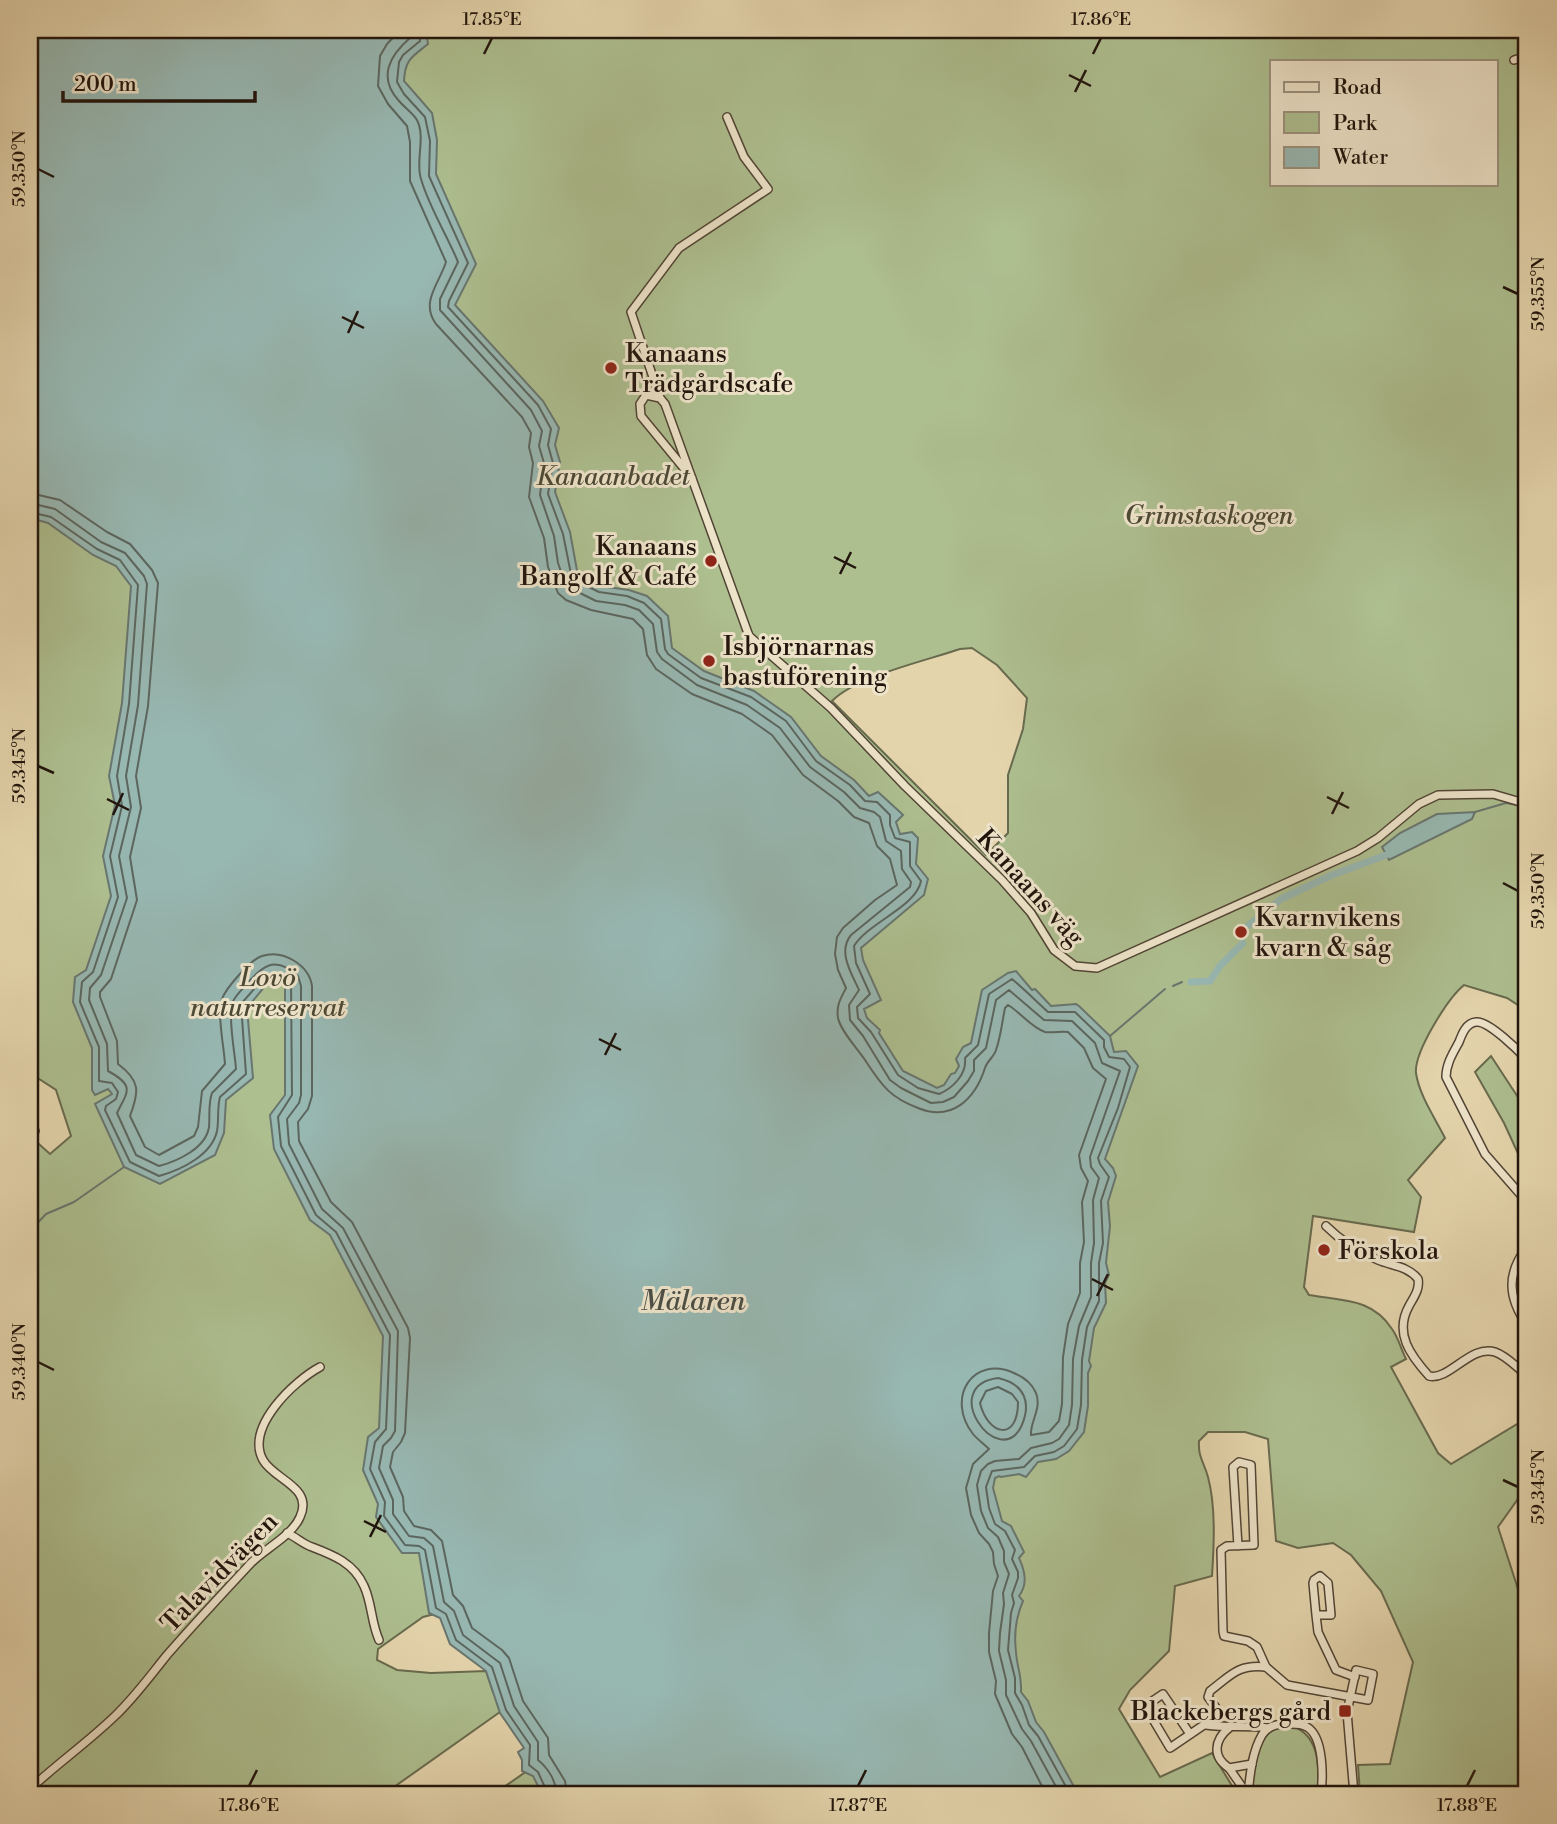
<svg xmlns="http://www.w3.org/2000/svg" width="1557" height="1824" viewBox="0 0 1557 1824" font-family="'Libre Bodoni',serif">
	<style>
		.green { fill: #adbe8f; stroke: #686a4e; stroke-width: 2; fill-rule: evenodd }
		.water { fill: #97b7b1; stroke: #68766f; stroke-width: 2 }
		.lines { fill: none; stroke-linecap: round; stroke-linejoin: round }
		.shore { stroke: #5c665f; stroke-width: 2 }
		.stream { stroke: #68766f; stroke-width: 2 }
		.canal { stroke: #97b7b1; stroke-width: 7 }
		.minor-casing { stroke: #524535; stroke-width: 10 }
		.minor { stroke: #ede3c9; stroke-width: 7 }
		.ticks { fill: none; stroke: #22150d; stroke-width: 2.5 }
		.poi-dot { fill: #8f2418; stroke: #ede3c9; stroke-width: 2.5 }
		.labels { text-anchor: middle; stroke-width: 6; stroke-linejoin: round; paint-order: stroke }
		.poi-label { font-size: 26px; fill: #22150d; stroke: #ede3c9; text-anchor: start }
		.park-label { font-size: 26px; font-style: italic; fill: #4c4834; stroke: #ede3c9 }
		.street-label { font-size: 26px; fill: #22150d; stroke: #ede3c9 }
		.water-label { font-size: 28px; font-style: italic; fill: #4b4e46; stroke: #ede3c9 }
		.neatline { fill: none; stroke: #22150d; stroke-width: 2.5 }
		.ticks-label { font-size: 18px; text-anchor: middle; fill: #22150d }
	</style>
	<rect width="100%" height="100%" fill="#e4d4ac"/>
	<filter id="stains"><feTurbulence type="fractalNoise" baseFrequency=".00286" numOctaves="4"/><feColorMatrix values="0 0 0 0 .2 0 0 0 0 .09 0 0 0 0 .02 0 0 0 .5 -.17"/></filter>
	<radialGradient id="worn" r=".72"><stop offset=".6" stop-color="#630" stop-opacity="0"/><stop offset="1" stop-color="#630" stop-opacity=".3"/></radialGradient>
	<g class="green">
		<path d="M30,30L829,1794H494L547,1757L500,1712L394,1787L399,1794H30V1136L50,1154L71,1136L56,1090L30,1073ZM462,1607L523,1680L493,1692L486,1671L431,1673L397,1670L377,1660L378,1649L423,1617Z"/>
		<path d="M317,30H1527V52L1524,51L1527,57V1011L1507,998L1464,985C1448,998 1414,1052 1416,1073C1419,1095 1435,1118 1445,1138L1408,1180L1421,1197L1414,1232L1313,1216L1304,1287L1309,1295C1343,1301 1372,1298 1392,1329C1398,1337 1401,1349 1406,1359L1391,1367L1438,1453L1451,1464L1527,1418V1486L1498,1527L1527,1617V1794H1360L1358,1765L1390,1764L1413,1662L1381,1591L1351,1555L1333,1543L1298,1548L1276,1541L1268,1439L1245,1432H1208L1199,1441C1198,1458 1204,1462 1208,1477C1216,1507 1214,1545 1212,1576L1175,1586L1169,1651L1130,1690L1119,1709L1160,1777L1212,1753L1237,1794H969L617,734ZM1272,61H1496V184H1272ZM972,648L997,665L1027,698L1023,729L1008,775V833L986,855L832,701C857,676 925,661 960,649Z"/>
		<path d="M1491,1056L1527,1111V1173L1504,1123L1475,1072Z"/>
		<path d="M1292,1726C1321,1736 1319,1769 1318,1794H1250C1253,1778 1256,1741 1271,1731C1277,1726 1285,1727 1292,1726Z"/>
	</g>
	<g class="water">
		<path d="M30,30H426L428,44C412,57 405,59 404,81L432,113L437,140L436,174L476,264L455,305L543,401L559,428L555,445L560,462L555,492L570,532L578,576L590,579L600,586L629,590L647,596L668,616L672,648L704,671L754,691L791,717L821,756L854,780L869,796L878,792L901,813L903,815L896,822L900,834L912,832L918,838L916,864L928,879L924,895L861,948L863,960L881,1000L864,1009L867,1018L880,1030L879,1033L903,1071L937,1088L944,1085L951,1074L955,1073L959,1066L956,1059L963,1047L971,1043L982,990L1008,973L1016,971L1032,990L1035,989L1051,1006L1076,1004L1079,1006L1110,1036L1114,1052L1126,1051L1138,1066L1105,1159L1113,1168L1116,1176L1108,1202L1110,1226L1106,1263L1109,1275L1105,1283L1106,1303L1094,1328L1089,1361L1091,1366L1088,1373V1406L1084,1432L1069,1451L1056,1459L1038,1462L1026,1477L1019,1474L1001,1477L999,1476L995,1478L993,1488L1002,1521L1011,1526L1024,1552L1019,1558C1025,1571 1028,1584 1019,1596L1023,1601C1016,1617 1014,1636 1016,1652C1017,1667 1022,1677 1021,1692L1028,1701L1036,1722L1044,1732L1078,1794H542L533,1776L522,1771V1760L518,1752L524,1748L500,1713L486,1671L450,1644L440,1618L429,1613L419,1553H402L376,1517L378,1504L363,1470L368,1437L379,1428L383,1336L330,1235L310,1220L274,1149L270,1115L285,1095V986L270,980L247,1008L253,1078L226,1100L224,1133L215,1155L160,1184L124,1167L95,1104L112,1094L108,1089L95,1095L92,1090V1048L73,1002L75,977L86,970L111,896L103,856L115,805L109,776L122,703L131,586L116,566L93,555L48,523L30,518Z"/>
		<path d="M1475,812L1472,819L1389,860L1382,847L1400,833L1437,814Z"/>
	</g>
	<g class="lines">
		<g class="shore">
			<path d="M400,30L387,44L380,56L378,86L388,104L407,126L410,142V181L446,262C439,284 420,302 436,324L522,417L531,433L529,447L533,463L529,497L544,538L548,567L558,593L566,600L591,610L633,619L643,629L647,655L656,669L692,694L742,714L772,735L803,775L838,801L854,817L869,823L877,846L890,859L897,885L875,900L843,928L837,937L835,954L838,970L846,988C841,998 836,1005 838,1018C841,1032 859,1050 867,1063C882,1086 891,1098 918,1108C952,1122 975,1099 985,1068C987,1061 994,1057 996,1050C1001,1036 1002,1022 1005,1008L1008,1005C1020,1012 1032,1028 1045,1032C1053,1033 1061,1031 1068,1032L1084,1048L1093,1068L1106,1079L1079,1155L1081,1168L1088,1181L1082,1202L1084,1242L1080,1263V1293L1068,1324L1063,1357L1062,1404L1059,1421L1049,1432L1031,1435C1030,1421 1042,1409 1036,1393C1032,1384 1025,1378 1016,1374C973,1353 945,1398 973,1434C977,1439 984,1444 989,1449L973,1464L966,1488L971,1515L979,1533L989,1544L993,1552L994,1564L998,1576L993,1591L989,1633V1652L996,1681L995,1694L1012,1734L1022,1747L1046,1794"/>
			<path d="M411,30V37C390,55 377,77 399,101C404,107 413,113 417,120C426,138 415,161 421,179C429,207 447,235 458,262L440,299V310L531,410L542,431L539,446L544,463L540,495L554,536L558,563L566,586L596,601L625,605L639,610L653,624L657,652L662,659L697,685L747,705L780,728L810,767L844,792L860,808L874,812L880,817L886,841L901,851L902,869L911,882L910,887L851,935C837,952 852,974 859,990L849,1005L850,1020L863,1036L890,1080L901,1088L931,1103L943,1102L954,1097L968,1081L974,1071V1060L986,1048L996,1000L1009,990L1044,1020L1072,1021L1095,1043L1102,1063L1120,1071L1090,1157L1091,1167L1099,1178L1093,1200L1094,1243L1091,1263V1297L1079,1326L1073,1359L1072,1405L1069,1425L1059,1439L1052,1443L1031,1448L1019,1459L995,1461L988,1464L981,1471L977,1485L981,1511L988,1528L998,1537L1004,1551V1562L1009,1574L1003,1593L1004,1604L1000,1633L999,1651L1006,1680V1695L1022,1729L1031,1741L1060,1794"/>
			<path d="M420,30V41L403,55L399,62L397,82L404,94L425,117L430,141L429,176L468,263L449,301L448,307L538,405L551,429L548,445L553,463L548,494L563,534L572,579L599,592L627,596L644,603L661,619L665,649L668,654L701,678L751,697L786,721L816,761L850,785L865,801L877,802L890,815V825L895,838L910,842V866L921,881C916,907 869,922 854,946L856,963L870,994L857,1007L858,1018L871,1032L898,1075L918,1088L939,1094C953,1088 967,1074 965,1058L978,1045L989,994L1012,979C1025,990 1036,1001 1048,1012H1075L1104,1040V1047L1109,1057L1124,1059L1130,1067L1118,1108L1098,1158L1100,1164L1109,1177L1101,1201L1103,1243L1099,1263V1301L1087,1327L1082,1360L1081,1405L1077,1429L1064,1446L1054,1452L1035,1456L1024,1467L992,1471L986,1487L989,1508L995,1524L1005,1531L1015,1550L1012,1559L1018,1572V1578L1012,1595L1014,1603L1011,1613L1008,1650L1015,1678V1693L1022,1705L1029,1725L1038,1736L1070,1794"/>
			<path d="M30,493L60,500L107,532L130,544L152,570L158,583L148,706L136,776L141,808L130,857L137,900L111,979L100,992V997L117,1041L118,1064C141,1081 139,1092 130,1116L145,1147L159,1155L194,1136L198,1127L202,1091L225,1064C224,1047 217,1015 222,999C226,988 251,959 262,956C283,949 309,965 312,986V1096L308,1109L298,1122L299,1141L331,1202L352,1222L408,1328L410,1338L405,1433L401,1442L393,1452L390,1467L403,1497L404,1511L414,1526L431,1530L442,1541L453,1595L463,1606L472,1628L502,1650L509,1658L523,1701L548,1738L549,1755L565,1781L567,1794"/>
			<path d="M30,503L55,509L101,542L125,553L144,576L147,584L138,705L126,776L131,807L119,856L127,898L101,975L90,988L89,1000L107,1044L108,1071C136,1086 127,1092 117,1113L136,1155L159,1166C178,1161 206,1148 209,1127C210,1115 208,1104 212,1093L236,1069C235,1053 228,1019 232,1004C234,997 240,992 244,987C261,967 274,954 298,976L301,986V1095L299,1103L287,1119L289,1144L322,1209L343,1228L398,1331L395,1431L391,1438L383,1446L379,1468L393,1500V1514L409,1536L424,1538L433,1546L444,1602L454,1611L463,1635L500,1663L514,1706L538,1742V1760C548,1768 556,1781 557,1794"/>
			<path d="M30,512L51,517L97,549L120,560L138,585L129,704L117,776L122,806L110,856L118,897L93,972L82,982L80,1002L99,1047V1081L112,1083L118,1092L116,1099L106,1106L105,1110L130,1162L159,1176C181,1170 212,1155 217,1131C219,1120 217,1108 220,1097L246,1074L241,1004L267,974H274L291,982L292,1095L278,1117L281,1146L316,1215L336,1232L390,1335L386,1429L375,1442L370,1469L385,1502L384,1516L405,1545L419,1546L425,1550L436,1608L446,1614L456,1640L492,1667L506,1710L530,1745L529,1765L538,1772L548,1794"/>
			<path d="M998,1378C1025,1384 1032,1403 1021,1427C998,1471 937,1386 998,1378Z"/>
			<path d="M998,1387L1012,1394L1018,1402C1018,1442 988,1436 980,1403L986,1391Z"/>
		</g>
		<g class="stream">
			<path d="M1475,812L1506,803L1517,805"/>
			<path d="M1173,986L1182,982"/>
			<path d="M1110,1036L1165,989"/>
			<path d="M30,1231L46,1214L74,1202L124,1167"/>
		</g>
		<g class="canal">
			<path d="M1244,929L1281,899L1330,876L1386,855"/>
			<path d="M1191,982L1210,981L1220,966L1243,943"/>
		</g>
		<defs>
			<g id="minor">
				<path d="M1514,60L1527,56"/>
				<path d="M660,398L631,312L679,248L768,189L744,157L727,117"/>
				<path d="M692,478L641,416L640,404L646,395L660,398L665,404L749,636L831,708L905,786L1002,880L1031,913L1054,950L1075,966L1097,968L1357,851L1378,838L1419,804L1438,795L1493,794L1527,804"/>
				<path d="M1527,1060C1519,1051 1488,1020 1476,1022C1466,1023 1462,1034 1459,1042C1453,1053 1446,1064 1446,1077L1485,1154L1527,1202"/>
				<path d="M30,1129L35,1131"/>
				<path d="M1326,1226C1341,1241 1359,1252 1378,1260C1392,1266 1408,1266 1418,1279C1420,1289 1414,1297 1409,1306C1394,1333 1410,1355 1429,1376C1449,1381 1471,1344 1495,1352C1507,1356 1517,1368 1527,1375"/>
				<path d="M1527,1247C1506,1274 1508,1298 1527,1325"/>
				<path d="M1524,1517L1522,1524L1527,1544"/>
				<path d="M287,1533C296,1537 303,1544 312,1547C333,1555 354,1563 364,1586C372,1603 371,1622 379,1640"/>
				<path d="M1238,1546L1233,1467L1239,1462L1251,1465L1254,1545L1227,1546L1221,1550L1223,1631L1224,1636L1248,1641L1257,1647L1266,1667L1287,1685L1368,1700L1373,1674L1356,1670L1347,1712L1354,1794"/>
				<path d="M1316,1615L1313,1583L1314,1580L1320,1576L1328,1583L1331,1615H1316L1318,1632L1336,1670L1355,1677"/>
				<path d="M1206,1725C1228,1728 1247,1725 1268,1728"/>
				<path d="M1229,1728C1214,1740 1212,1757 1229,1768L1252,1764"/>
				<path d="M1190,1734L1163,1694L1145,1706L1170,1748L1217,1716V1709L1208,1697L1210,1691C1231,1675 1238,1664 1266,1667"/>
				<path d="M1229,1768L1247,1794"/>
				<path d="M30,1789C57,1764 88,1742 115,1716C134,1698 150,1676 167,1655C193,1625 222,1594 250,1564C264,1549 292,1536 300,1517C314,1487 274,1480 263,1460C245,1427 294,1381 320,1367"/>
				<path d="M1248,1794C1250,1775 1252,1752 1262,1735C1267,1727 1276,1724 1285,1724C1292,1724 1301,1723 1307,1727C1324,1737 1323,1777 1321,1794"/>
			</g>
		</defs>
		<use href="#minor" class="minor-casing"/>
		<use href="#minor" class="minor"/>
	</g>
	<path class="ticks" d="M484,54L492,38M1093,54L1101,38M1069,75L1091,86M1075,92L1086,70M38,169L54,177M1503,287L1518,294M342,317L364,328M348,333L358,311M834,557L856,568M840,574L851,552M38,766L54,773M1327,797L1349,808M107,799L129,810M1332,814L1343,792M113,815L123,793M1503,883L1518,891M599,1039L621,1050M605,1055L616,1033M1092,1279L1113,1290M1097,1296L1108,1274M38,1362L54,1370M1503,1480L1518,1487M364,1521L386,1532M370,1537L381,1515M249,1786L257,1770M858,1786L866,1770M1467,1786L1475,1770"/>
	<g class="poi-dot">
		<circle cx="611" cy="368" r="7"/>
		<circle cx="711" cy="561" r="7"/>
		<circle cx="709" cy="661" r="7"/>
		<circle cx="1241" cy="932" r="7"/>
		<circle cx="1324" cy="1250" r="7"/>
		<rect x="1338" y="1704" width="14" height="14" rx="3.5"/>
	</g>
	<g class="labels">
		<g class="poi-label">
			<text x="625" y="362">Kanaans<tspan x="625" dy="30">Trädgårdscafe</tspan></text>
			<text x="697" y="555" text-anchor="end">Kanaans<tspan x="697" dy="30">Bangolf &amp; Café</tspan></text>
			<text x="723" y="655">Isbjörnarnas<tspan x="723" dy="30">bastuförening</tspan></text>
			<text x="1255" y="926">Kvarnvikens<tspan x="1255" dy="30">kvarn &amp; såg</tspan></text>
			<text x="1338" y="1259">Förskola</text>
			<text x="1331" y="1720" text-anchor="end">Blackebergs gård</text>
		</g>
		<g class="park-label">
			<text x="613" y="485">Kanaanbadet</text>
			<text x="1209" y="524">Grimstaskogen</text>
			<text x="268" y="986">Lovö<tspan x="268" dy="30">naturreservat</tspan></text>
		</g>
		<g class="street-label">
			<text transform="translate(1031 887) rotate(48)" y="9">Kanaans väg</text>
			<text transform="translate(219 1572) rotate(-46)" y="9">Talavidvägen</text>
		</g>
		<g class="water-label">
			<text x="693" y="1310">Mälaren</text>
		</g>
	</g>
	<rect width="1557" height="1824" fill="none" stroke="#e4d4ac" stroke-width="77"/>
	<rect x="1270" y="60" width="228" height="126" fill="#ede3c9" stroke="#9c917e" stroke-width="2"/>
	<rect x="1284" y="82" width="35" height="10" fill="#ede3c9" stroke="#9c917e" stroke-width="2"/>
	<text x="1333" y="94" font-size="21" fill="#22150d">Road</text>
	<rect x="1284" y="112" width="35" height="21" fill="#adbe8f" stroke="#9c917e" stroke-width="2"/>
	<text x="1333" y="130" font-size="21" fill="#22150d">Park</text>
	<rect x="1284" y="147" width="35" height="21" fill="#97b7b1" stroke="#9c917e" stroke-width="2"/>
	<text x="1333" y="164" font-size="21" fill="#22150d">Water</text>
	<path d="M63 91v10h192v-10" fill="none" stroke="#22150d" stroke-width="3.5"/>
	<text x="74" y="91" font-size="21" fill="#22150d" stroke="#ede3c9" stroke-width="5" paint-order="stroke">200 m</text>
	<rect x="38" y="38" width="1480" height="1748" class="neatline"/>
	<g class="ticks-label">
		<text x="492" y="25">17.85°E</text>
		<text x="1101" y="25">17.86°E</text>
		<text transform="translate(19 169) rotate(-90)" y="6">59.350°N</text>
		<text transform="translate(1538 294) rotate(-90)" y="6">59.355°N</text>
		<text transform="translate(19 766) rotate(-90)" y="6">59.345°N</text>
		<text transform="translate(1538 891) rotate(-90)" y="6">59.350°N</text>
		<text transform="translate(19 1362) rotate(-90)" y="6">59.340°N</text>
		<text transform="translate(1538 1487) rotate(-90)" y="6">59.345°N</text>
		<text x="249" y="1811">17.86°E</text>
		<text x="858" y="1811">17.87°E</text>
		<text x="1467" y="1811">17.88°E</text>
	</g>
	<rect width="100%" height="100%" filter="url(#stains)"/>
	<rect width="100%" height="100%" fill="url(#worn)"/>
</svg>
